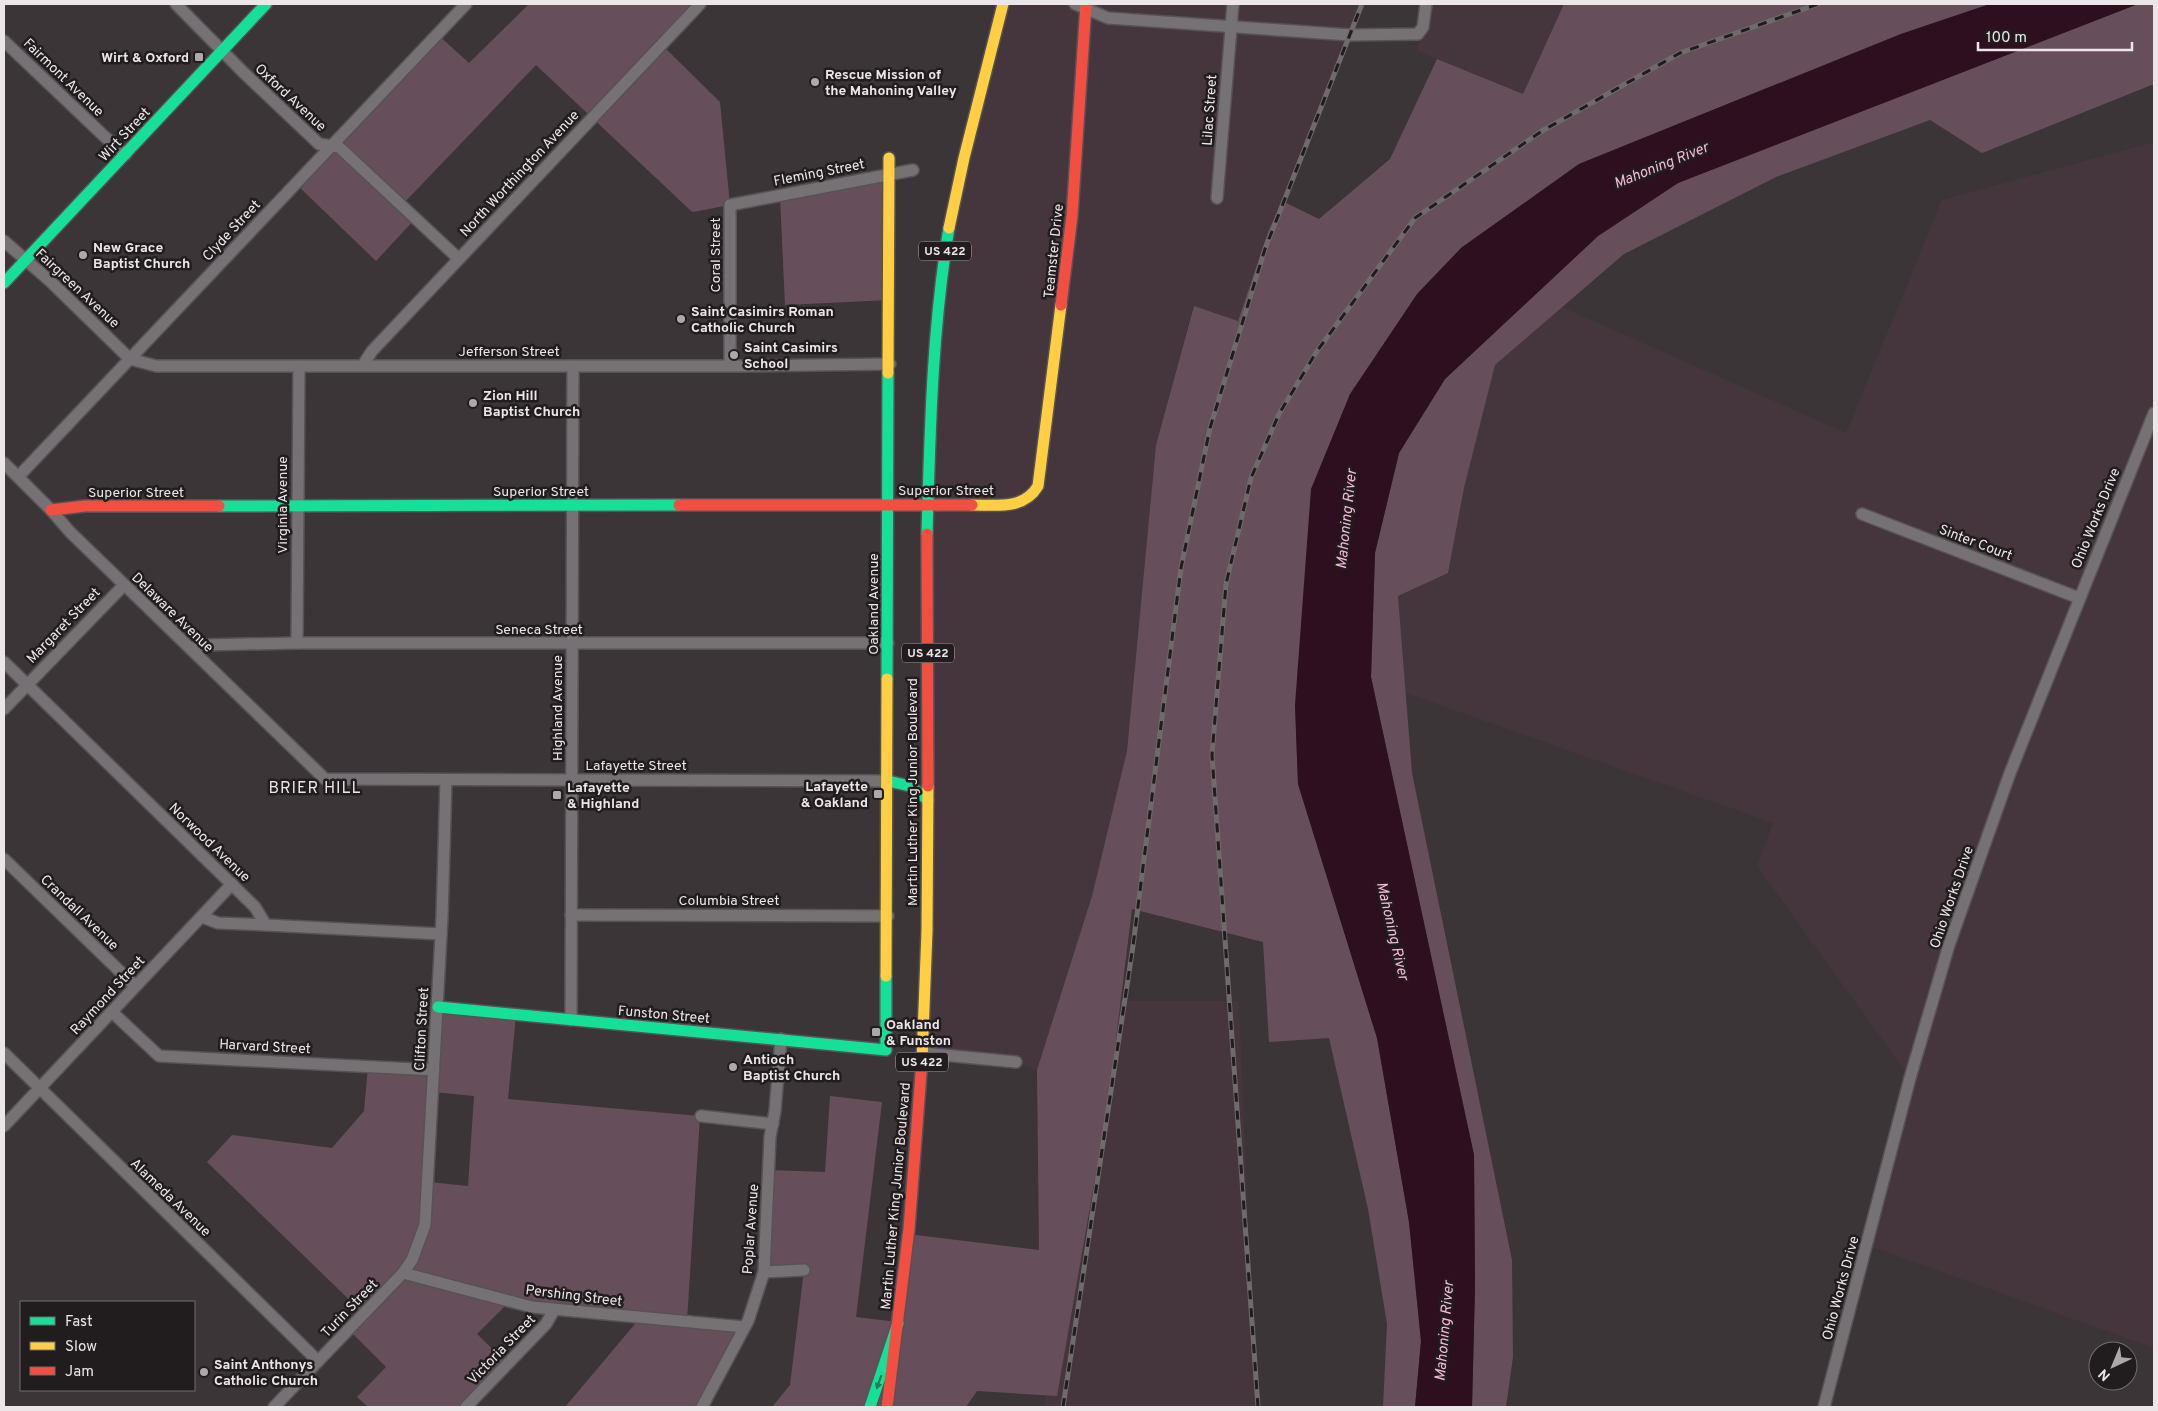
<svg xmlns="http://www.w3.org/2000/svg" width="2158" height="1411" viewBox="0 0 2158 1411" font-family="Overpass,sans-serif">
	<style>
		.built { fill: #45363e }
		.green { fill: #664f5b; fill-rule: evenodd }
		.water { fill: #2d0f20 }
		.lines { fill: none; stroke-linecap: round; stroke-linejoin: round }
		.street-casing { stroke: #575254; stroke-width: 14 }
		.fast-casing { stroke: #575254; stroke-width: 14 }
		.slow-casing { stroke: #575254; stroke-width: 14 }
		.jam-casing { stroke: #575254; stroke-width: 14 }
		.street { stroke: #767174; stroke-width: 11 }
		.fast { stroke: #16e098; stroke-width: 11 }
		.slow { stroke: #ffcf43; stroke-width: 11 }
		.jam { stroke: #f24e42; stroke-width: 11 }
		.rail-casing { stroke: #6f6b6d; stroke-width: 5 }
		.rail { stroke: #211c1e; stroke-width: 3; stroke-dasharray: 9; stroke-linecap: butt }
		.oneway { fill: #1c7e5b }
		.poi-dot { fill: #afa8ab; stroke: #211c1e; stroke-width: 2 }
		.labels { text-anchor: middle; stroke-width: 5; stroke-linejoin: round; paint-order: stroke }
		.shield { fill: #211c1e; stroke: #b0a9ac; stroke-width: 1 }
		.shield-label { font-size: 12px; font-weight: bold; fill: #ede6e9 }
		.poi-label { font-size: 14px; font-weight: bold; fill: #ede6e9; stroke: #211c1e; text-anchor: start }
		.street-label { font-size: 14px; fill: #ede6e9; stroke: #211c1e }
		.water-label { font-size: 15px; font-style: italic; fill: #fab7da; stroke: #211c1e }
		.quarter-label { font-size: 16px; letter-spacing: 1px; fill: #ede6e9; stroke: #211c1e }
	</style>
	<rect width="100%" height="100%" fill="#3b3538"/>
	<g class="built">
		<path d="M1003,4H1362L1309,141L1268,232L1238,321L1193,306L1156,445L1127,751L1092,896L1037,1070L1016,1062L923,1053L938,304Z"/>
		<path d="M1426,4H1564L1523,94L1417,51Z"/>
		<path d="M2154,142V1348L1867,1245L1910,1078L1757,866L1773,823L1406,693L1398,596L1448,573L1464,488L1495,365L1562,307L1846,433L1942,200Z"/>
		<path d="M1113,1001H1239L1255,1407H1044Z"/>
	</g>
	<g class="green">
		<path d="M529,4H700L661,44L720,102L730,205L693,212L690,210L536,65L402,205L416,218L376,261L296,184L437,34L469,63Z"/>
		<path d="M1564,4H1990L1901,34L1579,164L1461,248L1295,705L1298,784L1377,1038L1409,1222L1421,1341L1415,1407H1383L1387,1324L1368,1209L1329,1038L1269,1042L1263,942L1132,909L1108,1104L1057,1396L977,1391L966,1407H772L790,1385L804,1270L764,1272L769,1170L825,1172L830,1096L882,1102L856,1317L898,1322L908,1234L1039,1250L1037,1070L1092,896L1127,751L1156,445L1194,306L1238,321L1268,232L1282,201L1319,219L1390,159L1437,59L1523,94Z"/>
		<path d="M2138,4H2154V84L1982,153L1930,120L1776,177L1624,254L1495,365L1464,488L1448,573L1398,596L1412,773L1512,1260L1513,1357L1506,1407H1472L1475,1287L1474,1155L1371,677L1375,553L1399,453L1445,379L1598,236L1678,183Z"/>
		<path d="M889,175V300L785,305L780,196Z"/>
		<path d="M438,1007L516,1015L508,1099L700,1116L687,1321L744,1327L702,1407H565L640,1318L510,1301L477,1334L508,1364L466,1407H368L357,1397L386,1367L349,1330L364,1314L207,1162L232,1135L332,1148L364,1111L368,1067L434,1070ZM434,1092L474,1096L468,1186L429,1182Z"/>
	</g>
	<path class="water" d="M1990,4H2138L1678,183L1598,236L1445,379L1399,453L1375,553L1371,677L1474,1155L1475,1287L1472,1407H1415L1421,1341L1409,1222L1377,1038L1298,784L1295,705L1311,489L1350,394L1417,294L1461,248L1579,164L1901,34Z"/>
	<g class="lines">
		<defs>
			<g id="street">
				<path d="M176,4L243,72L319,144L339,147L459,259"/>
				<path d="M1075,4L1108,18L1350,35L1418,34L1423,27L1426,4"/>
				<path d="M4,41L105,137L126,154"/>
				<path d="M1217,198L1233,4"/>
				<path d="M4,241L50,281L130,359L156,366H746L890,364"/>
				<path d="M363,365L372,351L700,4"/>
				<path d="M730,365V205L913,170"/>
				<path d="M4,463L51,510L70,532L325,779L888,781"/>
				<path d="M18,477L466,4"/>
				<path d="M1862,514L2079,598"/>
				<path d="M297,643L299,366"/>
				<path d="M191,649L202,645L297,643H888"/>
				<path d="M4,662L255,907L266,925L441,934"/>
				<path d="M4,709L124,585"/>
				<path d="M4,859L135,986"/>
				<path d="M571,915L888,916"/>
				<path d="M202,917L218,923L266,925"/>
				<path d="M112,1012L159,1056L434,1070"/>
				<path d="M571,1020L573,366"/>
				<path d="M4,1053L318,1361"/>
				<path d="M923,1053L1016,1062"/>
				<path d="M701,1116L773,1124"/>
				<path d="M4,1126L232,884"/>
				<path d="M764,1272L804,1270"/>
				<path d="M403,1273L532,1307L744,1327"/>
				<path d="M274,1407L403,1273L412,1260L425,1225L442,917L446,780"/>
				<path d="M466,1407L546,1324L554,1310"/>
				<path d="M702,1407L748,1321L764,1272L770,1137L775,1111L781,1039"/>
				<path d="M1824,1407L1910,1078L1949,945L2010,773L2154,413"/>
			</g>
			<g id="fast">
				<path d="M4,283L266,4"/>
				<path d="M219,506L679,505"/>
				<path d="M927,534C930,432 932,329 949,228"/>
				<path d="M887,679L888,373"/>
				<path d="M888,781L910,786L928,800"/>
				<path d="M438,1007L886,1050V976"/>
				<path d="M870,1407L898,1323"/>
			</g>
			<g id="slow">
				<path d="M949,228L964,158L1003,4"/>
				<path d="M888,373L889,158"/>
				<path d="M972,505C996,505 1024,510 1038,486L1061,305"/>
				<path d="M886,976L887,679"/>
				<path d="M922,1060L927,931L928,786"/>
			</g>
			<g id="jam">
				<path d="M1061,305L1072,216L1086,4"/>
				<path d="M679,505H972"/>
				<path d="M51,510L85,506H219"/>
				<path d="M927,534L928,786"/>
				<path d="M887,1407L909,1229L922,1060"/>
			</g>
		</defs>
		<use href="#street" class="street-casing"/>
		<use href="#fast" class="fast-casing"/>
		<use href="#slow" class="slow-casing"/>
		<use href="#jam" class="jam-casing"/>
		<use href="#street" class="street"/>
		<use href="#fast" class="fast"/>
		<use href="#slow" class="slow"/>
		<use href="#jam" class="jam"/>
		<defs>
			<g id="rail">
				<path d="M1063,1407L1133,946L1181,568L1210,428L1265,249L1362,4"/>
				<path d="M1258,1407L1212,755L1226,584L1251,478L1279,414L1317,351L1415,218L1542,131L1680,53L1818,4"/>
			</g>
		</defs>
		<use href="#rail" class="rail-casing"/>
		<use href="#rail" class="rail"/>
	</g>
	<defs><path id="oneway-solid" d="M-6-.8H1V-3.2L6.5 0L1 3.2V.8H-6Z" transform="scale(1.25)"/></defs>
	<use class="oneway" href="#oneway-solid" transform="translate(879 1382) rotate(109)"/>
	<g class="poi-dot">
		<rect x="194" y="52" width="10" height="10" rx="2.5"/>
		<circle cx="815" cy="82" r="5"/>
		<circle cx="83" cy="255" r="5"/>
		<circle cx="681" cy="319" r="5"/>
		<circle cx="734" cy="355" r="5"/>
		<circle cx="473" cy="403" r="5"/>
		<rect x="873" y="789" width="10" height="10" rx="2.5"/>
		<rect x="552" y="790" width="10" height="10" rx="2.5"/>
		<rect x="871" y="1027" width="10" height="10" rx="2.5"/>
		<circle cx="733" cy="1067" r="5"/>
		<circle cx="204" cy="1372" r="5"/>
	</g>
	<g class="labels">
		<g class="shield">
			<rect x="919" y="241.5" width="52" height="19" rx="4"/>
			<rect x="902" y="643.5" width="52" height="19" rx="4"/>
			<rect x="896" y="1052.5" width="52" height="19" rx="4"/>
		</g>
		<g class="shield-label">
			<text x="945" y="255">US 422</text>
			<text x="928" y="657">US 422</text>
			<text x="922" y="1066">US 422</text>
		</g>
		<g class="poi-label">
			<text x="189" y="62" text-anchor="end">Wirt &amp; Oxford</text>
			<text x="825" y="79">Rescue Mission of<tspan x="825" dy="16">the Mahoning Valley</tspan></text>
			<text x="93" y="252">New Grace<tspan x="93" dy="16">Baptist Church</tspan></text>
			<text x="691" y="316">Saint Casimirs Roman<tspan x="691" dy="16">Catholic Church</tspan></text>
			<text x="744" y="352">Saint Casimirs<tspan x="744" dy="16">School</tspan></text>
			<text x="483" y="400">Zion Hill<tspan x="483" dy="16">Baptist Church</tspan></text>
			<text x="868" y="791" text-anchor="end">Lafayette<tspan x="868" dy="16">&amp; Oakland</tspan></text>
			<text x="567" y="792">Lafayette<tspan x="567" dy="16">&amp; Highland</tspan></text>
			<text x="886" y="1029">Oakland<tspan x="886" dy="16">&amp; Funston</tspan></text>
			<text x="743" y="1064">Antioch<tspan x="743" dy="16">Baptist Church</tspan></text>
			<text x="214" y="1369">Saint Anthonys<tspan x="214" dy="16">Catholic Church</tspan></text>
		</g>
		<g class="street-label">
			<text transform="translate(64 77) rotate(44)" y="5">Fairmont Avenue</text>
			<text transform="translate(291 97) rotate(43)" y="5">Oxford Avenue</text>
			<text transform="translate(1209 110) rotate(-86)" y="5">Lilac Street</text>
			<text transform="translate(124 134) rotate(-47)" y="5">Wirt Street</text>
			<text transform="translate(819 172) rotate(-11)" y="5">Fleming Street</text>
			<text transform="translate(519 173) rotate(-47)" y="5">North Worthington Avenue</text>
			<text transform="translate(231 230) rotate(-47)" y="5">Clyde Street</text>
			<text transform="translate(1053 251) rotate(-84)" y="5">Teamster Drive</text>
			<text transform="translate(715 255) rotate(-90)" y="5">Coral Street</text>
			<text transform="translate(78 288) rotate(43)" y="5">Fairgreen Avenue</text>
			<text x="509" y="356">Jefferson Street</text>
			<text x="946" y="495">Superior Street</text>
			<text x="541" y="496">Superior Street</text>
			<text x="136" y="497">Superior Street</text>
			<text transform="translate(282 505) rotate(-90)" y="5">Virginia Avenue</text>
			<text transform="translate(2095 518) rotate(-68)" y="5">Ohio Works Drive</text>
			<text transform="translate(1976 542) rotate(21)" y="5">Sinter Court</text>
			<text transform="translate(873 604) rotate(-90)" y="5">Oakland Avenue</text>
			<text transform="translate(173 612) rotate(44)" y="5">Delaware Avenue</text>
			<text transform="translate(63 625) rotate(-46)" y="5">Margaret Street</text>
			<text x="539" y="634">Seneca Street</text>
			<text transform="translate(557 708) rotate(-90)" y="5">Highland Avenue</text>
			<text x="636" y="770">Lafayette Street</text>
			<text transform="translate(912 792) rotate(-90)" y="5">Martin Luther King Junior Boulevard</text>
			<text transform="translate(210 842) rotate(44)" y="5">Norwood Avenue</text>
			<text transform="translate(1951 897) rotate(-71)" y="5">Ohio Works Drive</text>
			<text x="729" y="905">Columbia Street</text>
			<text transform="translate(80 912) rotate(44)" y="5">Crandall Avenue</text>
			<text transform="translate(107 995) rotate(-47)" y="5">Raymond Street</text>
			<text transform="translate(664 1014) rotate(5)" y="5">Funston Street</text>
			<text transform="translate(421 1029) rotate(-87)" y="5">Clifton Street</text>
			<text transform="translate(265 1046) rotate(3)" y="5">Harvard Street</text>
			<text transform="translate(895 1196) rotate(-85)" y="5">Martin Luther King Junior Boulevard</text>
			<text transform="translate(171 1197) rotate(44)" y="5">Alameda Avenue</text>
			<text transform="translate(750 1229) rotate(-86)" y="5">Poplar Avenue</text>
			<text transform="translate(1840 1288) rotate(-75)" y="5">Ohio Works Drive</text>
			<text transform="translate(574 1295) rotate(7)" y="5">Pershing Street</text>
			<text transform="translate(349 1308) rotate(-46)" y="5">Turin Street</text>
			<text transform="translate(501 1349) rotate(-46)" y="5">Victoria Street</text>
		</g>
		<g class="water-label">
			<text transform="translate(1661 165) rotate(-22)" y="5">Mahoning River</text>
			<text transform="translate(1346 519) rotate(-84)" y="5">Mahoning River</text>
			<text transform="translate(1393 931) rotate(77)" y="5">Mahoning River</text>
			<text transform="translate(1444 1331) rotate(-85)" y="5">Mahoning River</text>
		</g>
		<g class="quarter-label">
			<text x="315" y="793">BRIER HILL</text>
		</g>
	</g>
	<rect width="2158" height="1411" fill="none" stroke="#ede6e9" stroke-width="10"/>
	<rect x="20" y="1301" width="175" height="90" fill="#211c1e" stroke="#736d6f"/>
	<rect x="30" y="1317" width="25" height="8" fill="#16e098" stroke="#736d6f"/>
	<text x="65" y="1326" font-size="15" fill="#ede6e9">Fast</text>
	<rect x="30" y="1342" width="25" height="8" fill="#ffcf43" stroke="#736d6f"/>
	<text x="65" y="1351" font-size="15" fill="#ede6e9">Slow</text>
	<rect x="30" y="1367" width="25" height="8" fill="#f24e42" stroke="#736d6f"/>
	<text x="65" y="1376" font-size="15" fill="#ede6e9">Jam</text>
	<g transform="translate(2113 1366) rotate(224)"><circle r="24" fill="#211c1e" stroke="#736d6f"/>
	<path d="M0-4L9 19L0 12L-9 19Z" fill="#afa8ab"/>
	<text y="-8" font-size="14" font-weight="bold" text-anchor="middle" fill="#ede6e9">N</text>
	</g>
	<path d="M1978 42v8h154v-8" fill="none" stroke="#ede6e9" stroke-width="2.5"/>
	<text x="1986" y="42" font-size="15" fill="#ede6e9" stroke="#211c1e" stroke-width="4" paint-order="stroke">100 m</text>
</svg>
